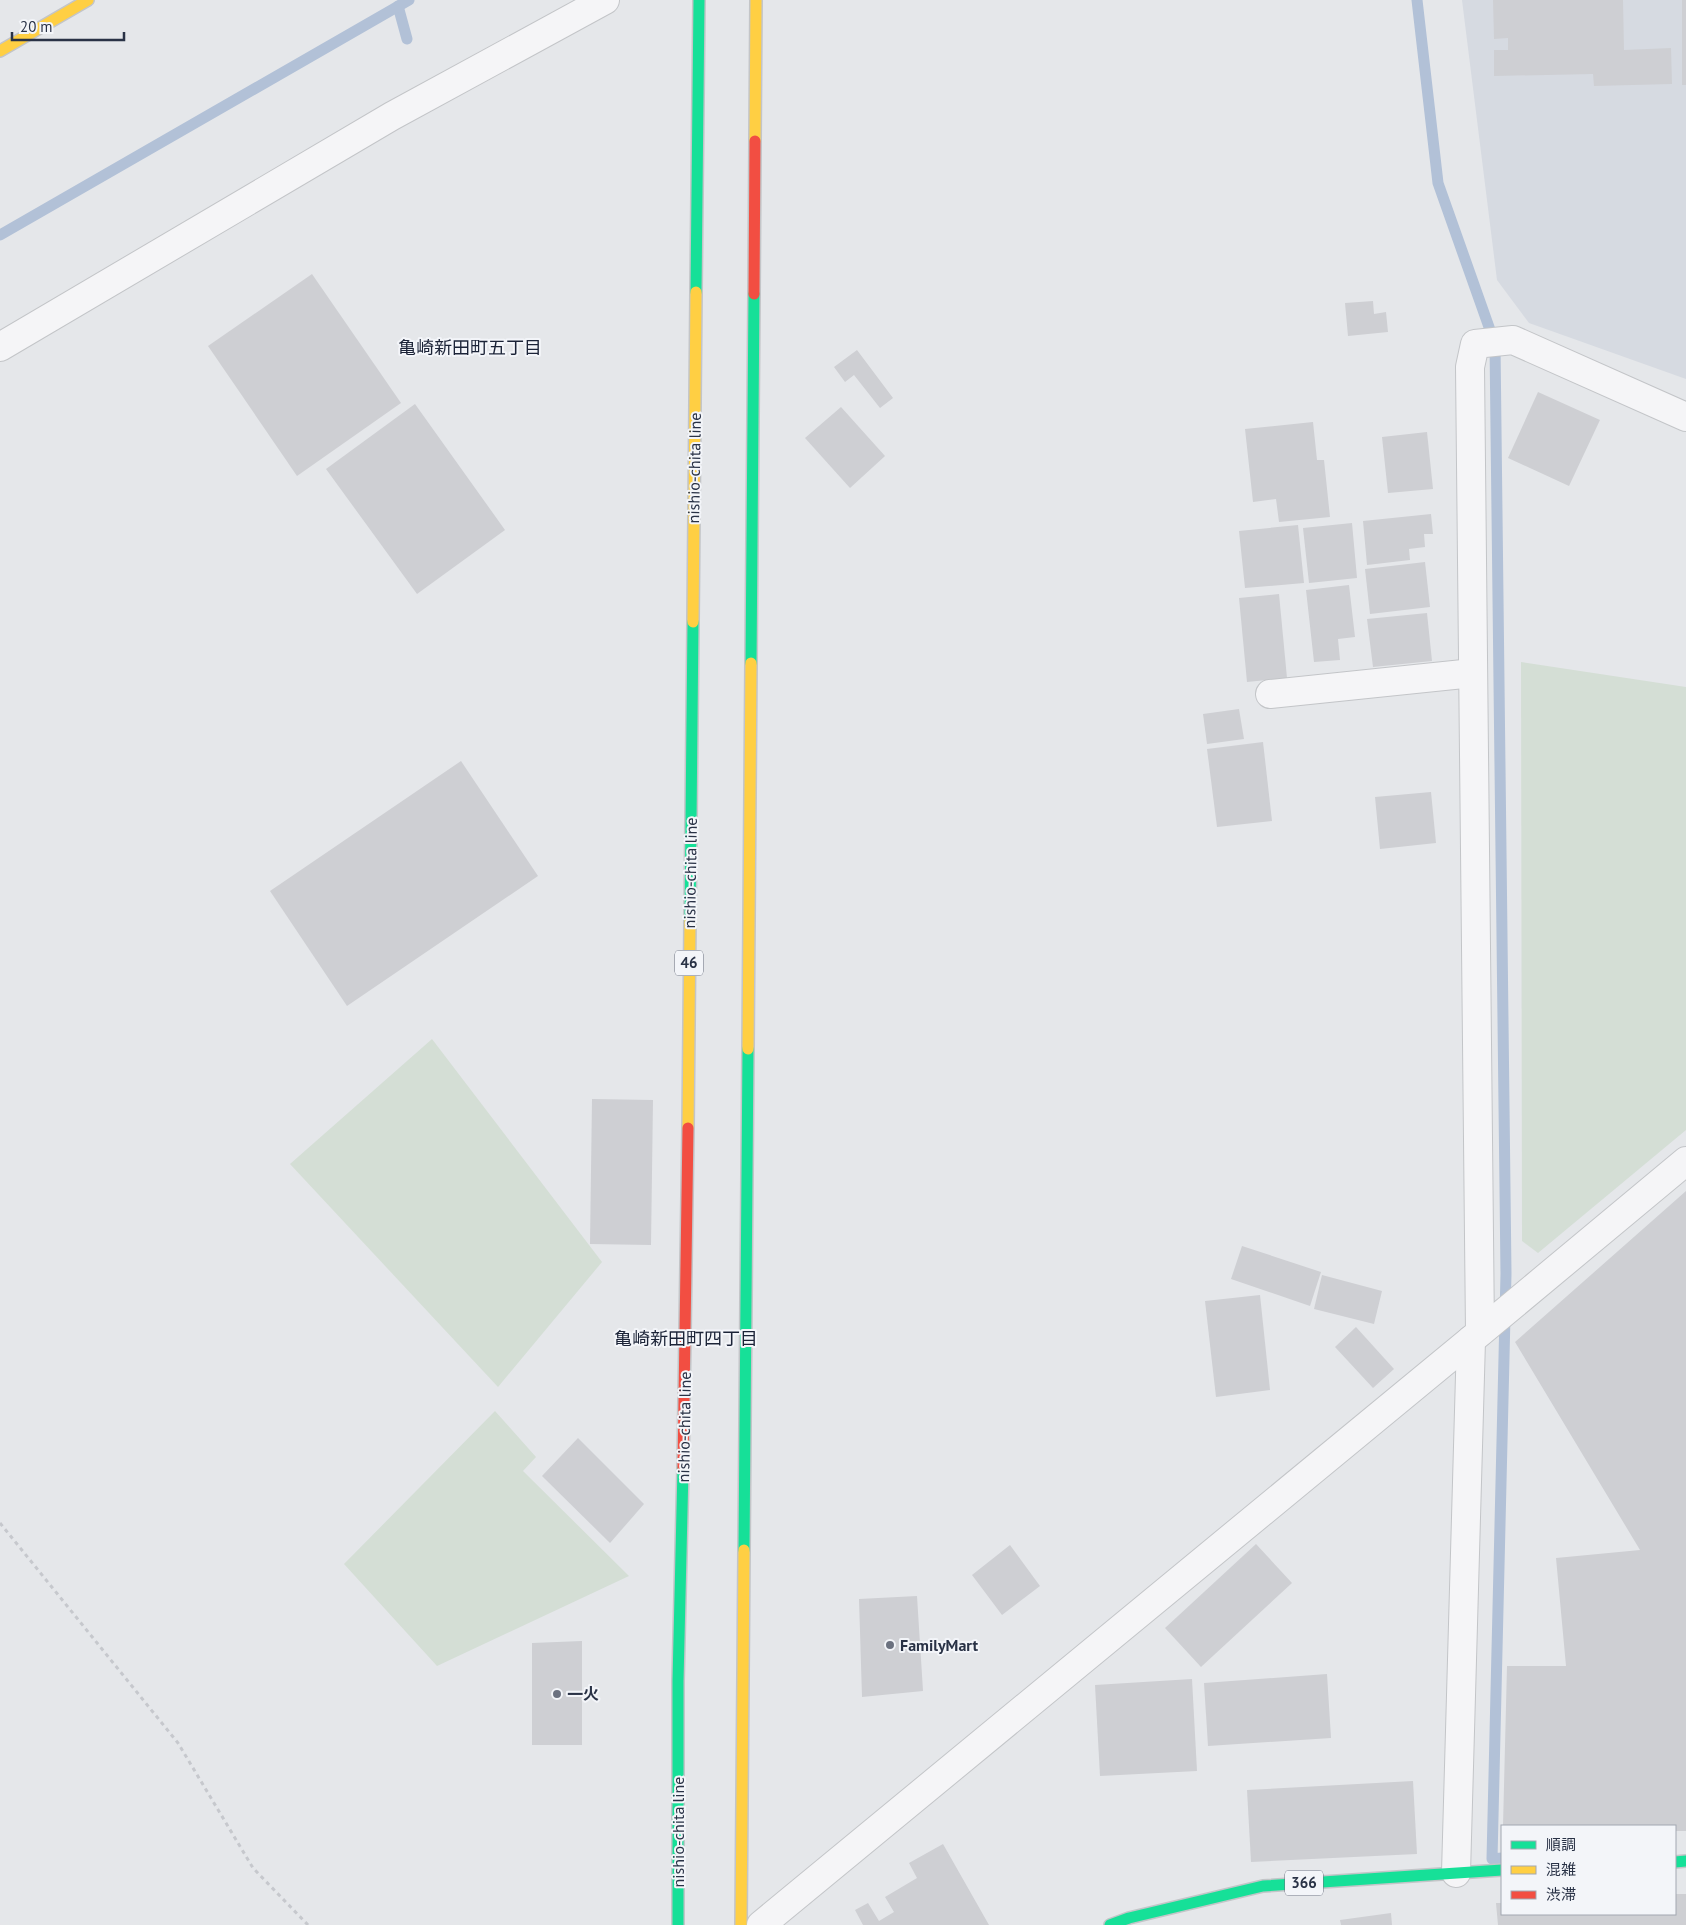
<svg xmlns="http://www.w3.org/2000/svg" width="1686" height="1925" viewBox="0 0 1686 1925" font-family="'PT Sans','Noto Sans JP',sans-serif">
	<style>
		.built { fill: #d6dae1 }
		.green { fill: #d4ded5 }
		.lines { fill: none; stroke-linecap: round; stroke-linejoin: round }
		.stream { stroke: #b2c1d7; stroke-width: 11 }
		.building { fill: #cecfd3 }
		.street-casing { stroke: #c3c5c8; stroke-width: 30 }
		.fast-casing { stroke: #c3c5c8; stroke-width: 14 }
		.slow-casing { stroke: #c3c5c8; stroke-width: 14 }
		.jam-casing { stroke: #c3c5c8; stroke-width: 14 }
		.path { stroke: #c6c8cd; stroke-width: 3; stroke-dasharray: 4 4; stroke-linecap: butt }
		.street { stroke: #f5f5f7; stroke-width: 28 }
		.fast { stroke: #16e098; stroke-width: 11 }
		.slow { stroke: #ffcf43; stroke-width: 11 }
		.jam { stroke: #f24e42; stroke-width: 11 }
		.poi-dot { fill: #6b717f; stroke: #f3f5f9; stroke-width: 2 }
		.labels { text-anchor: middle; stroke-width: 4; stroke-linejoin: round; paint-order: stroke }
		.shield { fill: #f3f5f9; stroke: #666c7c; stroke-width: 1 }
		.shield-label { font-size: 15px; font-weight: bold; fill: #293246 }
		.street-label { font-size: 16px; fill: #293246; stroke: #f3f5f9 }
		.poi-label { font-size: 16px; font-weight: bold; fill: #293246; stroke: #f3f5f9; text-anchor: start }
		.neighbourhood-label { font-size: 18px; fill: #1b2337; stroke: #f3f5f9 }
	</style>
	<rect width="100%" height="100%" fill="#e5e7ea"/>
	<path class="built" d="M1462,0H1686V379L1529,323L1497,280Z"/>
	<g class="green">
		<path d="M1521,662L1686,687V1130L1538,1253L1522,1241Z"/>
		<path d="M432,1039L602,1262L498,1387L290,1164Z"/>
		<path d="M495,1411L536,1457L523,1471L629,1576L437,1666L344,1564Z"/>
	</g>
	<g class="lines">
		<g class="stream">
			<path d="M1417,0L1438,183L1495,344L1506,1274L1492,1859L1502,1858"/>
			<path d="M398,6L407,39"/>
			<path d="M0,235L409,0"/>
		</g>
	</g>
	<g class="building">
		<path d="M1493,0H1623L1624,50L1671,48L1672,84L1594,86L1593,74L1494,76V50H1508V38L1494,39Z"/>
		<rect x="1682" y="0" width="4" height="85"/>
		<path d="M312,274L401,403L297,476L208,346Z"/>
		<path d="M1373,301L1374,314L1386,312L1388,332L1348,336L1345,303Z"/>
		<path d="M857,350L893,398L880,408L854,375L845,382L834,367Z"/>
		<path d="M1538,392L1600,420L1569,486L1508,458Z"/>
		<path d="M415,404L505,530L417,594L326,469Z"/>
		<path d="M841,407L885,456L850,488L805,438Z"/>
		<path d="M1313,422L1317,460H1324L1330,517L1279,522L1276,499L1253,502L1245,429Z"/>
		<path d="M1427,432L1433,489L1388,493L1382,437Z"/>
		<path d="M1431,514L1433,534H1424L1425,547L1409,549L1410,560L1367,565L1363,521Z"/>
		<path d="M1352,523L1357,578L1309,583L1303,528Z"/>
		<path d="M1298,525L1304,583L1245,588L1239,531Z"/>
		<path d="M1425,562L1430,607L1370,614L1365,569Z"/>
		<path d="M1349,585L1355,637L1338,639L1340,660L1314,662L1306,590Z"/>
		<path d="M1279,594L1287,678L1247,682L1239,598Z"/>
		<path d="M1427,613L1432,661L1373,667L1367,619Z"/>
		<path d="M1239,709L1244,739L1207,744L1203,714Z"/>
		<path d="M1263,742L1272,821L1217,827L1207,749Z"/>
		<path d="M461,761L538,876L347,1006L270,891Z"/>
		<path d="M1431,792L1436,843L1380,849L1375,797Z"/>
		<path d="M592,1099L653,1100L651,1245L590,1244Z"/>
		<path d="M1686,1191V1831H1675V1826H1503L1507,1666H1566L1556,1558L1640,1550L1515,1342Z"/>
		<path d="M1242,1246L1321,1272L1310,1306L1231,1279Z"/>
		<path d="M1322,1275L1382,1291L1374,1324L1314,1309Z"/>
		<path d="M1260,1295L1270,1390L1216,1397L1205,1301Z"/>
		<path d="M1356,1327L1394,1369L1373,1388L1335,1347Z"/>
		<path d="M578,1438L644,1504L610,1543L542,1476Z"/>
		<path d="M1256,1544L1292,1583L1201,1667L1165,1628Z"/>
		<path d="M1010,1545L1040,1586L1002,1615L972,1575Z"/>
		<path d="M917,1596L923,1691L862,1697L859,1599Z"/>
		<path d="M582,1641V1745H532V1643Z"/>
		<path d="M1327,1674L1331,1738L1208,1746L1204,1683Z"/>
		<path d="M1192,1679L1197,1771L1100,1776L1095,1685Z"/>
		<path d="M1413,1781L1417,1854L1251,1862L1247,1790Z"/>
		<path d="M943,1844L989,1925H863L855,1910L868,1903L879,1921L894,1912L885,1897L917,1878L909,1863Z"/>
		<path d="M1675,1894H1686V1925H1498L1496,1903H1502V1914H1675Z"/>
		<path d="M1391,1913L1392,1925H1341L1340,1920Z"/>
	</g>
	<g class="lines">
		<defs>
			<g id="street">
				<path d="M0,347L392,116L605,0"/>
				<path d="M1270,694L1473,673"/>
				<path d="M1480,1332L1470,367L1475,344L1513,340L1686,417"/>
				<path d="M1456,1873L1471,1340"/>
				<path d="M761,1925L1483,1330L1686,1161"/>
			</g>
			<g id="fast">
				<path d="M696,292L699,0"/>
				<path d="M751,663L754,294"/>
				<path d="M690,920L693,622"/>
				<path d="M744,1550L748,1049"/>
				<path d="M1675,1862L1686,1861"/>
				<path d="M678,1925V1681L683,1468"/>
				<path d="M1110,1925L1129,1918L1263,1886L1502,1870"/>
			</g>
			<g id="slow">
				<path d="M0,51L88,0"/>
				<path d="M755,141L756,0"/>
				<path d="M693,622L696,292"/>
				<path d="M748,1049L751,663"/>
				<path d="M688,1128L690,920"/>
				<path d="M741,1925L744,1550"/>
			</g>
			<g id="jam">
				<path d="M754,294L755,141"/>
				<path d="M683,1468L688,1128"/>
			</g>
		</defs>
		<use href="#street" class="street-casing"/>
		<use href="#fast" class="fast-casing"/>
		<use href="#slow" class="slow-casing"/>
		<use href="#jam" class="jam-casing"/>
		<path class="path" d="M0,1523L178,1743L253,1868L308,1925"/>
		<use href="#street" class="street"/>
		<use href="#fast" class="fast"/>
		<use href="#slow" class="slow"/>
		<use href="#jam" class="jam"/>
	</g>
	<g class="poi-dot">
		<circle cx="890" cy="1645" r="5"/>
		<circle cx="557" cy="1694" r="5"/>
	</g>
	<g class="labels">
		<g class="shield">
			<rect x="675" y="950.5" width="28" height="25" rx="4"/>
			<rect x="1285" y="1870.5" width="38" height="25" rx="4"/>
		</g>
		<g class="shield-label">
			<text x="689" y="968">46</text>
			<text x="1304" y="1888">366</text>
		</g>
		<g class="street-label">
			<text transform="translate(694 468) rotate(-89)" y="6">nishio-chita line</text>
			<text transform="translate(690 873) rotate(-89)" y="6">nishio-chita line</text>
			<text transform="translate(684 1427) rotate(-89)" y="6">nishio-chita line</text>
			<text transform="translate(678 1832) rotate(-90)" y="6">nishio-chita line</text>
		</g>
		<g class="poi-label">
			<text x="900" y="1651">FamilyMart</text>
			<text x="567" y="1700">一火</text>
		</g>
		<g class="neighbourhood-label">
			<text x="470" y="354">亀崎新田町五丁目</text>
			<text x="686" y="1345">亀崎新田町四丁目</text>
		</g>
	</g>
	<rect x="1501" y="1825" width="175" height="90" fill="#f3f5f9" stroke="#a2a7b1"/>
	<rect x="1511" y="1841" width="25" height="8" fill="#16e098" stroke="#a2a7b1"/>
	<text x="1546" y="1850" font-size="15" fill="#293246">順調</text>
	<rect x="1511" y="1866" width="25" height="8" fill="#ffcf43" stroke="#a2a7b1"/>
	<text x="1546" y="1875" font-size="15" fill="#293246">混雑</text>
	<rect x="1511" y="1891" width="25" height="8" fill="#f24e42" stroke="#a2a7b1"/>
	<text x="1546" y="1900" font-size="15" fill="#293246">渋滞</text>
	<path d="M12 32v8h112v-8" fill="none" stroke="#293246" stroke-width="2.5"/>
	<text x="20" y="32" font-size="15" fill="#293246" stroke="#f3f5f9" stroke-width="4" paint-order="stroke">20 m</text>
</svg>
